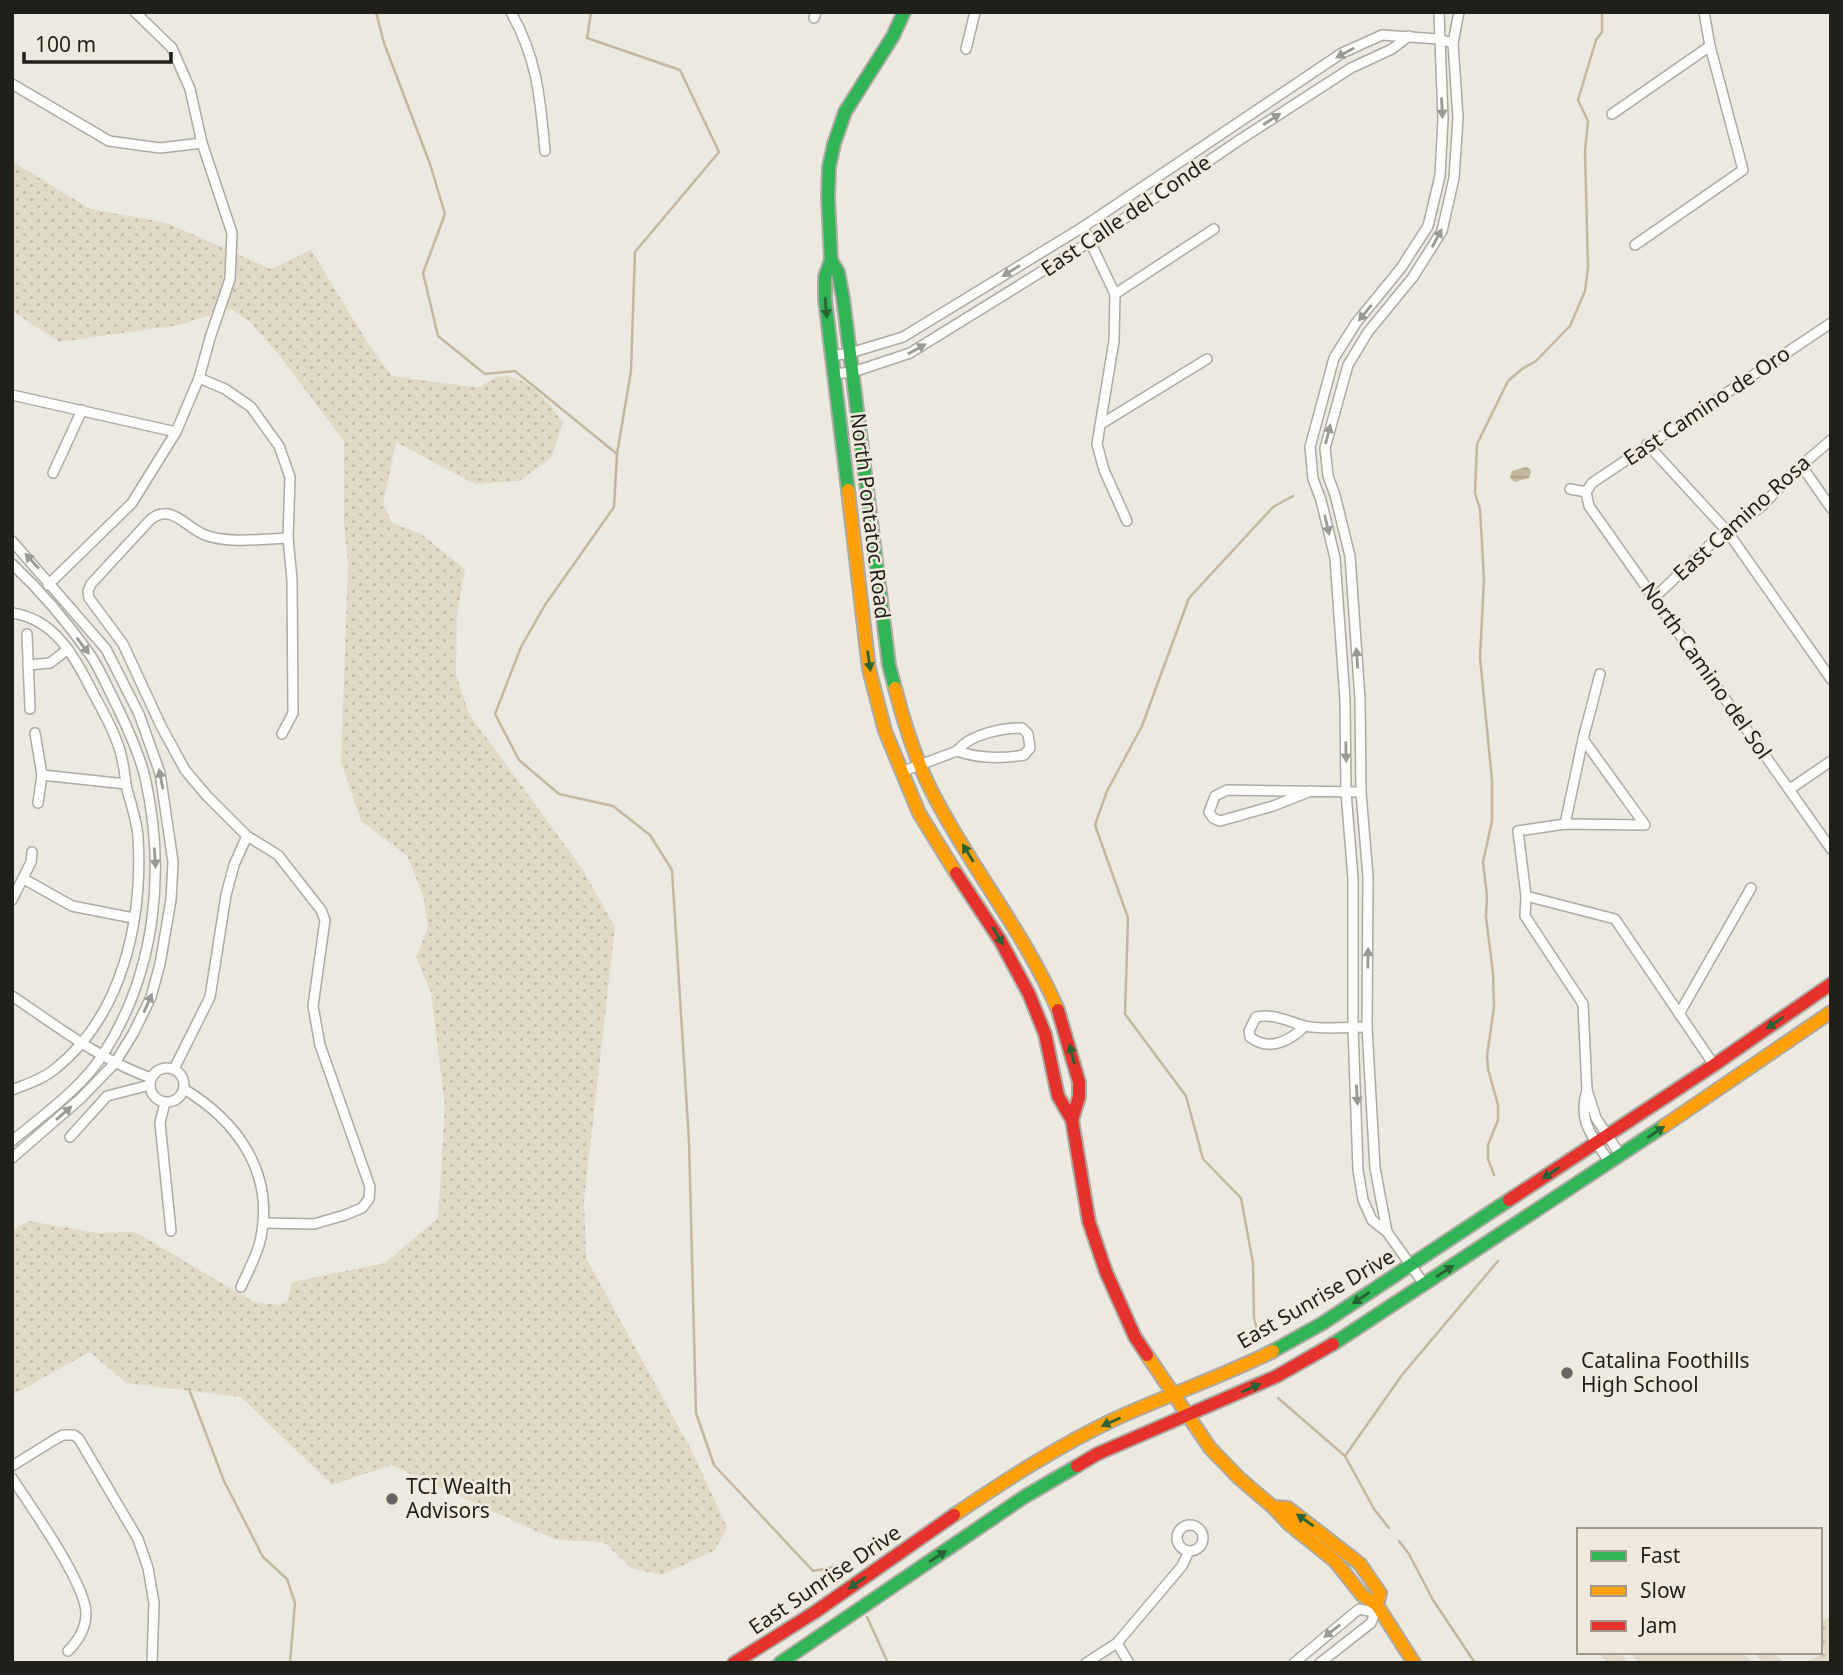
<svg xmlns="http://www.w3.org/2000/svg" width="1843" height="1675" viewBox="0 0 1843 1675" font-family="'Noto Sans',sans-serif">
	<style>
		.grass { fill: url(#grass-dots) }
		.pitch { fill: #e2d8c6 }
		.water { fill: url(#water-rules) }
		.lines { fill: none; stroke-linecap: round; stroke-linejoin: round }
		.stream { stroke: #c3b79d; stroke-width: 2.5 }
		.street-casing { stroke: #adaaa4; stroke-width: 12 }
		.fast-casing { stroke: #adaaa4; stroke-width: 16 }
		.slow-casing { stroke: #adaaa4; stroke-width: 16 }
		.jam-casing { stroke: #adaaa4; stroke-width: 16 }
		.street { stroke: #fcfcfa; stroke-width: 9 }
		.fast { stroke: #30b455; stroke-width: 12 }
		.slow { stroke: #ff9f0a; stroke-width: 12 }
		.jam { stroke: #e5322d; stroke-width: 12 }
		.oneway { fill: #999995 }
		.oneway2 { fill: #286235 }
		.poi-dot { fill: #686660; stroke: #f1eadc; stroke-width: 2.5 }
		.labels { text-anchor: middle; stroke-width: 5; stroke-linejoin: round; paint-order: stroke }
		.street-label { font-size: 21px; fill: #211f1a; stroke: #f1eadc }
		.poi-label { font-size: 21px; fill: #211f1a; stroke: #f1eadc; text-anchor: start }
	</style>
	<defs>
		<pattern id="grass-dots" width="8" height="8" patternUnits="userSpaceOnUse" patternTransform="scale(1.75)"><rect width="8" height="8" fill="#e2d8c6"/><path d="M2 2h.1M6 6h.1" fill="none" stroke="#c2b9aa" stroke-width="1.8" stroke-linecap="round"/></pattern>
		<pattern id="water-rules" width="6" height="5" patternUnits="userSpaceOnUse" patternTransform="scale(1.75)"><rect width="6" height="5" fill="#c3b79d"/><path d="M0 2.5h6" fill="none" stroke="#a79d87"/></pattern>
	</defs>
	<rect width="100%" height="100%" fill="#ece9e1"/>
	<g class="grass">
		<path d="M12,161L90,209L167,223L271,269L311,250L369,345L392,376L479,388C485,384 492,378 498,377C525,371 549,403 563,422L551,458L519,481L475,484L396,442L383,504L392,523L421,534L465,569L457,615L456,675L469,714L581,867L615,927L584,1200L586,1258L693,1453L727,1528L714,1551L661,1575L631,1568L604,1542L556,1540L391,1465L332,1485L241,1397L126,1383L90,1352L12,1395V1230L29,1221L97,1233L135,1232L254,1302L279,1305L288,1300L292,1282L385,1263L438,1218L445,1106L431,993L416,957L428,928L423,895L407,856L361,821L341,762L348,564L344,524V441L279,355L250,322L231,309L179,325L59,342L12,311Z"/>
		<path d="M1831,1616V1663H1804L1825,1652L1820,1643V1623Z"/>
	</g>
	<g class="pitch">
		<path d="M1597,1652H1620L1629,1663H1608Z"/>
		<path d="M1628,1652H1742L1753,1663H1640Z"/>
		<path d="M1753,1652H1773L1785,1663H1764Z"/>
	</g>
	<path class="water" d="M1526,467L1530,469L1531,472L1529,478L1515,482L1510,478L1512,471Z"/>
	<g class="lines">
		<g class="stream">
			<path d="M376,12L384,43L430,164L445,214L423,273L438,336L485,374L515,371L617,454L614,507L545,605L521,647L495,714L519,760L559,794L613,806L650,835L672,870L689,1141L696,1413L714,1465L813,1571L839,1566"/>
			<path d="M591,12L587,38L680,70L719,152L635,252L631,371L617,454"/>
			<path d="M1494,1175L1488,1159V1145L1498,1120V1105L1488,1069L1487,1056L1494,1007L1493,973L1486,917L1487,896L1483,862L1492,821V780L1480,658L1484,579L1480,509L1475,493L1477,444L1508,381L1522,369L1536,361L1570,326L1585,291L1588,268L1585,151L1588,121L1578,100L1596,40L1602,32V12"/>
			<path d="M1258,1334L1254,1318L1253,1263L1241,1198L1203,1159L1186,1096L1125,1014L1128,918L1095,825L1107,791L1142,726L1189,598L1273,507L1293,496"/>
			<path d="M189,1389L224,1481L263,1557L287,1579L295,1603L290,1663"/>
			<path d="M1278,1398L1345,1456L1374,1509L1389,1528"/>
			<path d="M1345,1456L1402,1375L1498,1261"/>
			<path d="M1399,1541L1409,1554L1433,1600L1475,1663"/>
			<path d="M867,1617L888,1663"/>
		</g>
		<defs>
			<g id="street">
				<path d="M511,12C538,61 540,98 545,151"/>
				<path d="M814,18L816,12"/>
				<path d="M966,49L975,12"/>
				<path d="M12,84L109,141L160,148L202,143"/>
				<path d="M1612,114L1710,46"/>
				<path d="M1083,227L1115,294L1114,341L1097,444L1104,470L1127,521"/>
				<path d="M1635,245L1743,170L1710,46L1704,12"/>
				<path d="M1115,294L1214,229"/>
				<path d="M831,356L850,353L903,337L1083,227L1342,53L1382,35L1438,39L1453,43"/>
				<path d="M833,374L853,372L910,353L1091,241L1241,139L1351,68L1392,49L1409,36"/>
				<path d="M199,378L225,389L251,407L279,446L290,477L288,538L292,580L293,713L282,734"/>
				<path d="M12,395L176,432"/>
				<path d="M1101,424L1207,359"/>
				<path d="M1647,444L1727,531L1831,679"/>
				<path d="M1801,465L1831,508"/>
				<path d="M53,473L82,410"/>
				<path d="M1570,489L1586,492"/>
				<path d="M1586,492L1589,506L1831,849"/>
				<path d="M1586,492L1592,483L1831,323"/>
				<path d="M12,541L106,649L139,714L160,773L173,862L171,900L160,964L151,997L134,1032L115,1063L80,1099L12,1158"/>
				<path d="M12,564C42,592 68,623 91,656C99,668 105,682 111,694C124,720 138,749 145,777C166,871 156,971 104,1053C83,1087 42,1116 12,1141"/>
				<path d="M48,585L132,503L176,432L199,378L210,338L230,279L232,233L202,143L190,89L172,48L135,12"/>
				<path d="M1654,598L1714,541L1761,507L1796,470L1831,440"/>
				<path d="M12,613C55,619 74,656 92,691C103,712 117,735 122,759C124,767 125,776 126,785C130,802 137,820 138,837C143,920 123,1015 55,1069C43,1079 27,1084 12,1090"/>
				<path d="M27,634L30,709"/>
				<path d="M28,665L50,663L67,650"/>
				<path d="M35,733L42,775L38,803"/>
				<path d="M901,772L957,751C970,734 1002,728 1022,728L1028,734L1030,748L1024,755C1001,759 980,759 957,751"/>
				<path d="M42,775L126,784"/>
				<path d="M1790,789L1831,761"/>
				<path d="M1311,791L1273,806L1220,821L1213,818L1209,812L1215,796L1227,790L1361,792"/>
				<path d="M1565,824L1583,739"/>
				<path d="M24,879L72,906L133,918"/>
				<path d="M1526,896L1615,919L1714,1065"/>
				<path d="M12,900L31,862L32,852"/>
				<path d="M12,996C57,1026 100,1060 151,1078"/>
				<path d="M1679,1014L1751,888"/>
				<path d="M1305,1026C1290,1041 1269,1052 1250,1037L1249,1031L1256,1017C1274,1013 1289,1022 1305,1026C1321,1030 1350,1027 1367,1027"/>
				<circle cx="167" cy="1085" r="17"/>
				<path d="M174,1069L210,997L226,895L234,865L247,836"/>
				<path d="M184,1089C237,1121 274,1172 261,1237C258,1254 248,1271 241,1287"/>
				<path d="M1587,1090L1583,1004L1525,916L1526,896L1518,831L1565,824L1645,825L1583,739L1600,674"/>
				<path d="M165,1102L160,1123L171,1231"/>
				<path d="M70,1137L107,1096L150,1085"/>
				<path d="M1610,1163C1593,1137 1577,1122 1587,1090L1596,1118L1621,1156"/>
				<path d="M263,1223L314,1224L345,1215L362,1208L369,1199L370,1187L320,1045L313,1006L325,920L321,910L278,855L247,836L207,796L185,770L161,726L123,644L89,598L88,591L91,584L151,519C172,503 186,528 205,535C230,544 261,539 288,538"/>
				<path d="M1387,1232L1375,1168L1367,1027L1368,877L1361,792L1360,699L1350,556L1335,495L1328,476L1325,448L1348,365L1368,332L1413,277L1442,231L1454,178L1458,118L1453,43L1459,12"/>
				<path d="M1424,1284L1387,1232L1372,1220L1363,1200L1358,1170L1353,1027V878L1346,792L1345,700L1335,558L1321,500L1313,479L1310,447L1334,358L1356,323L1401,268L1428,226L1440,176L1443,119L1439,12"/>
				<path d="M12,1466L54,1440L63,1435H74L79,1439L138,1539L148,1568L154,1603L152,1663"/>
				<path d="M12,1478C31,1507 85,1582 86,1613C86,1628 78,1641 68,1651"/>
				<circle cx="1190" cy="1538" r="13"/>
				<path d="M1117,1643L1129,1663"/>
				<path d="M1086,1663L1117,1643L1182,1566L1189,1551"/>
				<path d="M1294,1663L1359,1609L1374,1612"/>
				<path d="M1320,1663L1371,1623L1376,1610"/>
			</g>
			<g id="fast">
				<path d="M831,260L838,272L843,298L889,665L895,688"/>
				<path d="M848,490L825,299V277L831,260L828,197L829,167L834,144L845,112L893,36L904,12"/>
				<path d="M1333,1344L1664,1126"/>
				<path d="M1273,1351L1323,1323L1509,1200"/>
				<path d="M780,1663L1024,1497L1077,1466"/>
			</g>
			<g id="slow">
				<path d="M848,490L869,669L885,731L919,813L956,873"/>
				<path d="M895,688C904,723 915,758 931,790C969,866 1024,931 1058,1010"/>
				<path d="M1664,1126L1831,1012"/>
				<path d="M1147,1355L1210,1448L1239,1478L1273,1507"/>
				<path d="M954,1515C1006,1480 1058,1446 1115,1419C1167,1395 1222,1377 1273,1351"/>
				<path d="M1377,1605L1380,1593L1360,1564L1288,1508L1273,1507L1289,1524L1335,1561L1362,1595L1377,1605L1414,1663"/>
			</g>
			<g id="jam">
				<path d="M956,873L1000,940L1029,994L1045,1034L1058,1096L1072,1120L1089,1222L1106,1272L1135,1337L1147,1355"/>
				<path d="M1058,1010L1079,1082V1097L1072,1120"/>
				<path d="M1509,1200L1714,1065L1831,984"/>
				<path d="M1077,1466L1097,1454L1277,1376L1333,1344"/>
				<path d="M734,1663L815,1612L954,1515"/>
			</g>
		</defs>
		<use href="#street" class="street-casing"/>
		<use href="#fast" class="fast-casing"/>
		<use href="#slow" class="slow-casing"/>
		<use href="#jam" class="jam-casing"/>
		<use href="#street" class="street"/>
		<use href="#fast" class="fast"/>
		<use href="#slow" class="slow"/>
		<use href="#jam" class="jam"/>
	</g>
	<defs><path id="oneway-solid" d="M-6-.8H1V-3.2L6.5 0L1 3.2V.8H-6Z" transform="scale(1.75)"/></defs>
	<g class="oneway">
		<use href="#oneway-solid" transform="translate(1345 53) rotate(152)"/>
		<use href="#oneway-solid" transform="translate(1442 108) rotate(87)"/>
		<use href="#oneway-solid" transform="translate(1272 119) rotate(-33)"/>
		<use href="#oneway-solid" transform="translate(1437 238) rotate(-62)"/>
		<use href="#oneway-solid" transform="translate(1011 271) rotate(148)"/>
		<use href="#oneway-solid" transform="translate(1365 313) rotate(129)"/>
		<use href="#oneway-solid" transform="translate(917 349) rotate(-29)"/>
		<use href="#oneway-solid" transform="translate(1328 434) rotate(-76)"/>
		<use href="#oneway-solid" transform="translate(1327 525) rotate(77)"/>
		<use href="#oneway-solid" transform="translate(32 561) rotate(-132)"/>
		<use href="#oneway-solid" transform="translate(83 646) rotate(53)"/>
		<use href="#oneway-solid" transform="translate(1357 658) rotate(-94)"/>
		<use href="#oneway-solid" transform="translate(1346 752) rotate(89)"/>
		<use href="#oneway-solid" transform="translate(161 779) rotate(-101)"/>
		<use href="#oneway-solid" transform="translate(155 858) rotate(86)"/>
		<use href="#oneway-solid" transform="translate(1368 958) rotate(-89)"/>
		<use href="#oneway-solid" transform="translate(148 1003) rotate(-66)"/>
		<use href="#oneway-solid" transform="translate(1357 1095) rotate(87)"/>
		<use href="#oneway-solid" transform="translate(64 1113) rotate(-41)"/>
		<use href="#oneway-solid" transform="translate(1332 1631) rotate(142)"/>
	</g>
	<g class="oneway2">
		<use href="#oneway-solid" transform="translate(826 308) rotate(85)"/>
		<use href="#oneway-solid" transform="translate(869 661) rotate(82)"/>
		<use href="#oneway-solid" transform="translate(968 853) rotate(-122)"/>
		<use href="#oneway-solid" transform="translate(998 936) rotate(58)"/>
		<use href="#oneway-solid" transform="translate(1775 1023) rotate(145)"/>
		<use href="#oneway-solid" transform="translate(1072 1054) rotate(-104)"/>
		<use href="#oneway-solid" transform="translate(1656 1132) rotate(-34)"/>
		<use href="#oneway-solid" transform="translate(1551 1173) rotate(146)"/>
		<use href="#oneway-solid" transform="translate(1445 1271) rotate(-33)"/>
		<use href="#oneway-solid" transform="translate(1361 1298) rotate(147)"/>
		<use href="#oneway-solid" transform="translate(1251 1388) rotate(-24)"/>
		<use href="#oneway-solid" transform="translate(1111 1422) rotate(156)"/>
		<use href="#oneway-solid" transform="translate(1305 1520) rotate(-145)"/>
		<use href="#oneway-solid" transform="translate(938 1556) rotate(-34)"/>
		<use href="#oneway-solid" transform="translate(857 1583) rotate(145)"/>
	</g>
	<g class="poi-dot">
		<circle cx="1567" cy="1373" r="7"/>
		<circle cx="392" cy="1499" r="7"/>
	</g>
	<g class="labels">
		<g class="street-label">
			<text transform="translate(1126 216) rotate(-34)" y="7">East Calle del Conde</text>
			<text transform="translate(1707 406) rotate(-34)" y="7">East Camino de Oro</text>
			<text transform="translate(870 516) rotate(83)" y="7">North Pontatoc Road</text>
			<text transform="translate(1742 518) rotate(-42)" y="7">East Camino Rosa</text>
			<text transform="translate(1706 671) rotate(55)" y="7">North Camino del Sol</text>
			<text transform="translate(1316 1299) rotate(-30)" y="7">East Sunrise Drive</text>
			<text transform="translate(825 1580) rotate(-34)" y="7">East Sunrise Drive</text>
		</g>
		<g class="poi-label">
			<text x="1581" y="1368">Catalina Foothills<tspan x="1581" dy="24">High School</tspan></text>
			<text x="406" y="1494">TCI Wealth<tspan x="406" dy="24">Advisors</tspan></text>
		</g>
	</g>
	<rect width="1843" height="1675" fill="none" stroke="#211f1a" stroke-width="28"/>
	<rect x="1577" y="1528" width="245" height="126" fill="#f1eadc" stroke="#9e998e" stroke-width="2"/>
	<rect x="1591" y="1551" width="35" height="10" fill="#30b455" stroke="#9e998e" stroke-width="2"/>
	<text x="1640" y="1563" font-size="21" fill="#211f1a">Fast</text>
	<rect x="1591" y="1586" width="35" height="10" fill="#ff9f0a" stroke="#9e998e" stroke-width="2"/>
	<text x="1640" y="1598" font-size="21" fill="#211f1a">Slow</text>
	<rect x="1591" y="1621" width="35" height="10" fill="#e5322d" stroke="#9e998e" stroke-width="2"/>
	<text x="1640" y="1633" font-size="21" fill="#211f1a">Jam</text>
	<path d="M24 52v10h147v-10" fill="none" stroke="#211f1a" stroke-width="3.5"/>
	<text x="35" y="52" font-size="21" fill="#211f1a" stroke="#f1eadc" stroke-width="5" paint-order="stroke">100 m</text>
</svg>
